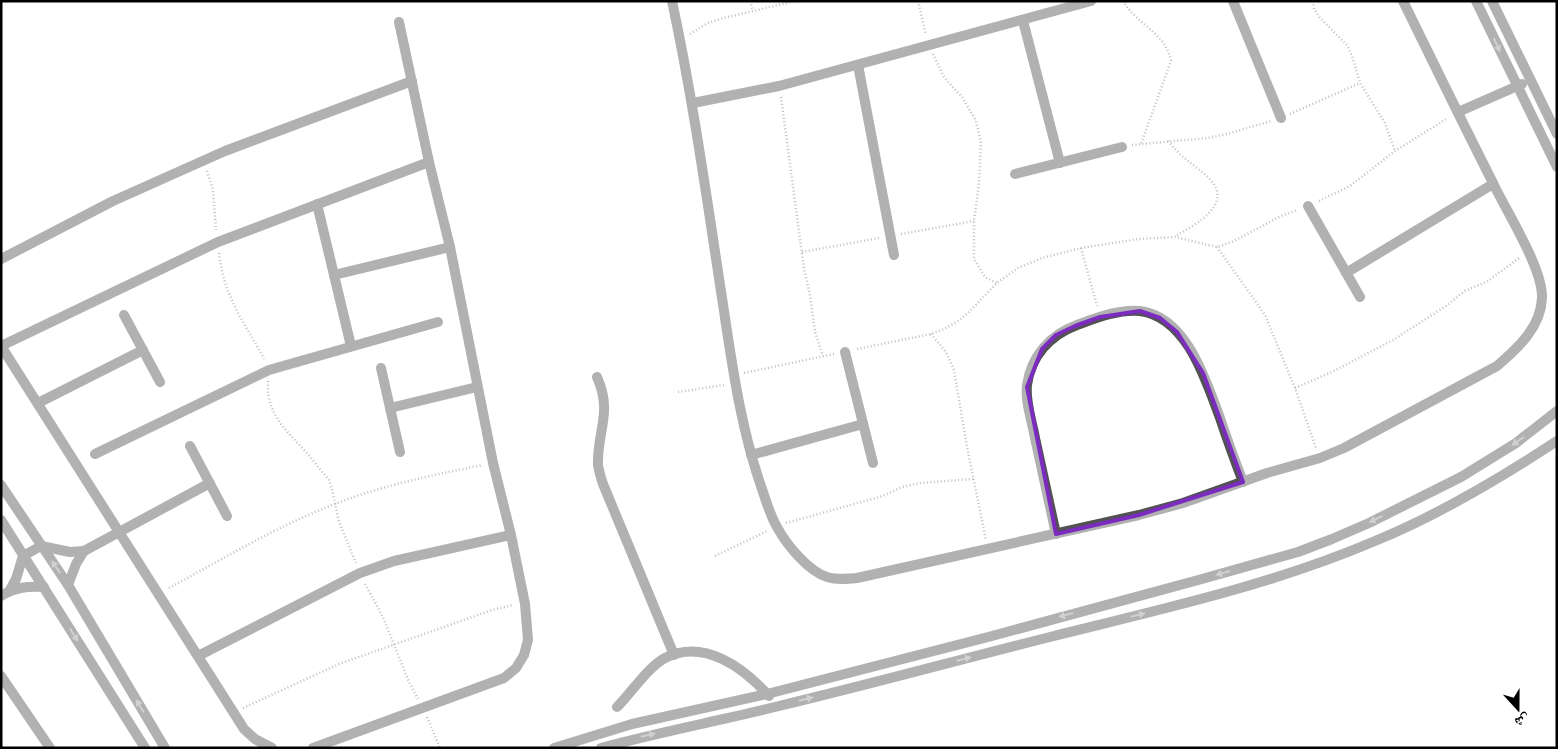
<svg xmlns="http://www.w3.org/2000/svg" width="1558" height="749" viewBox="0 0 1558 749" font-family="Helvetica,'Noto Naskh Arabic',sans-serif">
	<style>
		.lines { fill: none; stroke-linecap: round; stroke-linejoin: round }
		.path { stroke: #747474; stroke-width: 2.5; stroke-dasharray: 1 2.5; stroke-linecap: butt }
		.street { stroke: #525252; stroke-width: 10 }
		.oneway { fill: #979797 }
		.marked { fill: none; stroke: #7b2cbf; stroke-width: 4; stroke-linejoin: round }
	</style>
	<rect width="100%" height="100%" fill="#fff"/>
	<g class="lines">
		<g class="path">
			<path d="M750,1L753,11"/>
			<path d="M918,1L926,35"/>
			<path d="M1123,1C1136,24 1166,33 1171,61L1141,144"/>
			<path d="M1313,1L1314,9L1320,18L1347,45L1352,56L1360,83L1385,123L1395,151"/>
			<path d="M690,34L708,23L720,19L795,1"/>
			<path d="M933,54L944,77L962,97L976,121L981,143L979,183L974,221V259L985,277L997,283"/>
			<path d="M781,97L804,269L810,295L815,332L823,356"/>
			<path d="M1290,114L1360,83"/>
			<path d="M1168,141C1174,148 1180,155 1187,160C1203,174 1231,188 1210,212C1201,222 1187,229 1176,236"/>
			<path d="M1132,145L1207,138L1227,134L1271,121"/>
			<path d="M207,171L213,190L216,230"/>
			<path d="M1319,201L1350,186L1395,151L1448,118"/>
			<path d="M901,234L974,221"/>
			<path d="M1217,247L1265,315L1295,388L1316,448"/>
			<path d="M1081,248L1097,306"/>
			<path d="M802,252L879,238"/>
			<path d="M219,253C221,268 224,283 231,298C239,318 254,339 264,359"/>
			<path d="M931,334L946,352L954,370L967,447L986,540"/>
			<path d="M857,349L931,334L944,329L957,322L969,312L997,283L1018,268L1042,258L1081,248L1138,239L1175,237L1217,247L1234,241L1281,216L1297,210"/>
			<path d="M744,373L834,354"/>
			<path d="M268,381C266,414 286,430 306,452C314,461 321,471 329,480L332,489L339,522L356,563"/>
			<path d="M1295,388L1332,372L1393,340L1446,306L1465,291L1488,281L1519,258"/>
			<path d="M678,392L724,385"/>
			<path d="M786,523L883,496L902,487L920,483L973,479"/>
			<path d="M715,556L767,531"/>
			<path d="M365,584L383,617L409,682L418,699"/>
			<path d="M169,588C223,559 277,526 335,504C383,485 433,475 483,465"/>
			<path d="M243,708L339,664L492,610L513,605"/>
			<path d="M427,717L440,748"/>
		</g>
		<g class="street">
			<path d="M672,1C694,104 708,207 724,311C733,372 742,433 763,492C767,504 771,517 777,527C786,544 808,571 827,577C837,580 847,579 857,578L1139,515L1183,503L1267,473L1320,458L1344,448L1497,366C1518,348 1541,327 1542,298C1543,268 1506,211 1493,183C1462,122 1433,62 1403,1"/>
			<path d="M1233,1L1281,118"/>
			<path d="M1476,1L1557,167"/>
			<path d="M1492,1L1557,134"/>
			<path d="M1023,21L1060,163"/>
			<path d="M858,65L894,255"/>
			<path d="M693,103L779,86L1091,1"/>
			<path d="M1458,112L1522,84"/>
			<path d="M1015,174L1122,147"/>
			<path d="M317,204L351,346"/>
			<path d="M1308,206L1360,297"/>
			<path d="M1,259L113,201L225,151L412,81"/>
			<path d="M1346,273L1493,184"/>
			<path d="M334,275L450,247"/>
			<path d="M124,315L160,382"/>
			<path d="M1,346L244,729L255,739L272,748"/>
			<path d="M1,346L218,242L429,162"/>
			<path d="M845,352L873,463"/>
			<path d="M381,368L400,452"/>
			<path d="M597,377C613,413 597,430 598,465C599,471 601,478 603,484L674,655"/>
			<path d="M38,403L143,350"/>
			<path d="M390,408L477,387"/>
			<path d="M190,446L227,516"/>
			<path d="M95,454L269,370L438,322"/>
			<path d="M751,455L863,424"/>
			<path d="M1,485L68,585L165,748"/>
			<path d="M1,520L145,748"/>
			<path d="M1056,534C1049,502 1042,470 1035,438C1032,421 1025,402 1027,385C1031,356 1050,335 1077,325C1096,318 1119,309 1140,311C1187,317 1206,381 1220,418C1227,439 1235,461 1243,482"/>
			<path d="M68,585L76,564L84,551L210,483"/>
			<path d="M10,590L16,579L23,556L41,546L70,552L84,551"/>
			<path d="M1,596C15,587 28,586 44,587"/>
			<path d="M198,656L360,573L394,561L511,535"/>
			<path d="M1,676L50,748"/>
			<path d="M617,707C631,693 648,667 665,658C704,638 744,668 769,696"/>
			<path d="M313,748L504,678L516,668L524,655L528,640L525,604L511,535L493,463L450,247L429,162L399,22"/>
			<path d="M554,748L632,724L767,694L992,636L1202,579L1298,552L1332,539L1369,523L1461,477L1516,443L1557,411"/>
			<path d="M601,748C659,732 719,721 779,706C871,684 962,659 1054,636C1162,609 1272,585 1375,541C1439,515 1499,479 1557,441"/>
		</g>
	</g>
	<defs><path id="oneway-solid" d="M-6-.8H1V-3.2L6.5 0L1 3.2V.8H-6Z" transform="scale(1.25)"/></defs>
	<g class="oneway">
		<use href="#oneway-solid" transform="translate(1497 45) rotate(65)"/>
		<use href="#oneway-solid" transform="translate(1518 441) rotate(145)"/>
		<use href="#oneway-solid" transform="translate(1376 519) rotate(155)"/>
		<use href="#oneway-solid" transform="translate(56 567) rotate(-124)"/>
		<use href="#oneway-solid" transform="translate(1223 573) rotate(164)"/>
		<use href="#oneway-solid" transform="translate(1066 615) rotate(165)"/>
		<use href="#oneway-solid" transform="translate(1138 615) rotate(-14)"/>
		<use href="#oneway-solid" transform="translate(74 635) rotate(58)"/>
		<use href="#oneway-solid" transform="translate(964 659) rotate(-14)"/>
		<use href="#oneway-solid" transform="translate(806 699) rotate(-14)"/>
		<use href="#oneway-solid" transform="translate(140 706) rotate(-121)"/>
		<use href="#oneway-solid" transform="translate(648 735) rotate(-13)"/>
	</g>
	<path d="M0 0H1558V749H0ZM1140,311L1160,318L1177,332L1203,373L1243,482L1139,515L1056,534L1027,387L1042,349L1056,335L1075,326L1100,317Z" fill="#fff" fill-opacity=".55" fill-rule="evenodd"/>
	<path class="marked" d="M1140,311L1160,318L1177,332L1203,373L1243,482L1139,515L1056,534L1027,387L1042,349L1056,335L1075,326L1100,317Z"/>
	<rect width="1558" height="749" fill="none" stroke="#000000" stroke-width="5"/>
	<g transform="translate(1518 709) rotate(159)" stroke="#ffffff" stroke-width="4" paint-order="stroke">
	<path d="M0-4L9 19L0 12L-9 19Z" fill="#000000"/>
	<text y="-8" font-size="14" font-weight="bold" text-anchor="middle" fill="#000000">ش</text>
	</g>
</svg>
